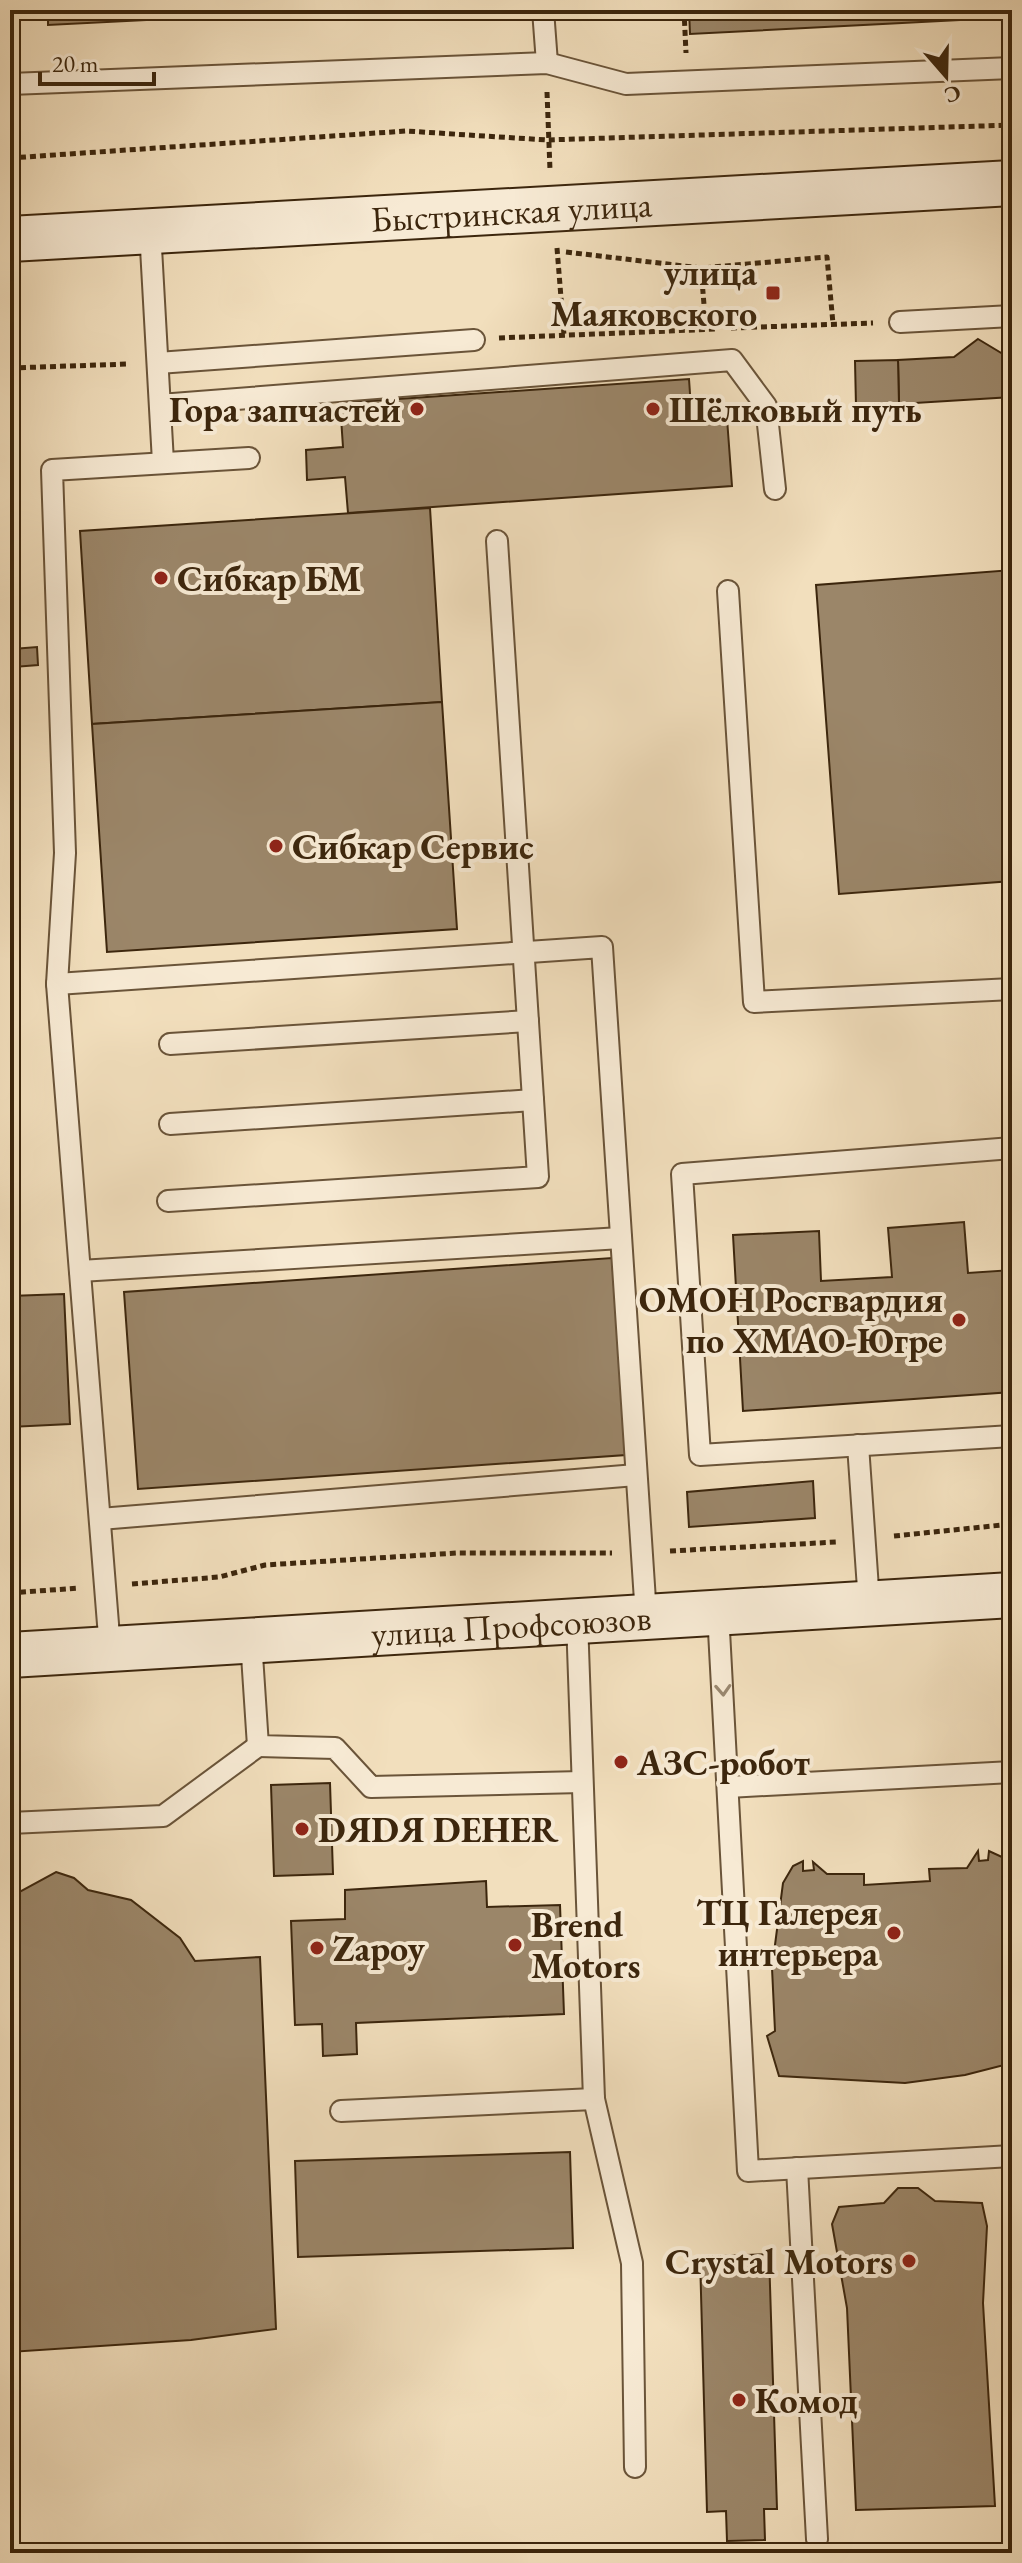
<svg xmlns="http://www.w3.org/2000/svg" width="1022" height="2563" viewBox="0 0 1022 2563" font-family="'EB Garamond',serif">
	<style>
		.building { fill: #9b8669; stroke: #3c260d; stroke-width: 2 }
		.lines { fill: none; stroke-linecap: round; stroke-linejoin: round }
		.service-casing { stroke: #6a5439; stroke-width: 24 }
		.secondary-casing { stroke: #3c260d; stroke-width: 48 }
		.path { stroke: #3c260d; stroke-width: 5; stroke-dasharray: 6 4; stroke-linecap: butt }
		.service { stroke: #f7ead4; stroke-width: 20 }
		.secondary { stroke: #f7ead4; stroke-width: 44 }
		.oneway { stroke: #9a8870 }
		.poi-dot { fill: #8f2418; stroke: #f7ead4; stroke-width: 3 }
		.labels { text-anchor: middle; stroke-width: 8; stroke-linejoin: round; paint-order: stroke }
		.street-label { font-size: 36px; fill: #3c260d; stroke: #f7ead4 }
		.poi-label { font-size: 36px; font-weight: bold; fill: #3c260d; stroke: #f7ead4; text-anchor: start }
	</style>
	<rect width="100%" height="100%" fill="#f2dfbd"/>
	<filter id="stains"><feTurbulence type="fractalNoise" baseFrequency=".0025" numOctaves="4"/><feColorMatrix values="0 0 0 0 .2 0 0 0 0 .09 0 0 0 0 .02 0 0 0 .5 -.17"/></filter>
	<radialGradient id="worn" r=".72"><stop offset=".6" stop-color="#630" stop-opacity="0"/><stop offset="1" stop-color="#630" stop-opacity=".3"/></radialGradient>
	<g class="building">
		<path d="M48,10H343L48,25Z"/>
		<path d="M689,10H998V18L690,34Z"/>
		<path d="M978,339L1003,354H1012V397L899,404L898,360L954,357Z"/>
		<path d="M898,360L899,404L856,406L855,361Z"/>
		<path d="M689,379L691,408L726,405L732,486L348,513L345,477L307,480L306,450L343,447L340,403Z"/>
		<path d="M430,508L442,702L92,724L80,531Z"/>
		<path d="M1012,570V881L839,894L816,585Z"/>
		<path d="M37,647L38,665L14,667L13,649Z"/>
		<path d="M442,702L457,929L107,952L92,724Z"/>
		<path d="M964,1222L968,1273L1012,1270V1392L743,1411L733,1235L819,1231L821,1281L892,1277L888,1228Z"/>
		<path d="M612,1258L626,1455L138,1489L124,1292Z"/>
		<path d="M64,1294L70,1424L10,1427V1296Z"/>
		<path d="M813,1481L815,1518L689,1527L687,1492Z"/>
		<path d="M330,1783L333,1874L274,1876L271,1785Z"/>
		<path d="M978,1851L979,1861L988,1860L989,1851L1002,1857L1012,1898V2063L965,2075L905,2083L779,2076L767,2036L775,2031L772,1968L783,1883L793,1866L803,1861V1871L814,1870L813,1862L827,1874H864V1885L930,1881L929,1869L967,1868Z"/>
		<path d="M56,1872L74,1878L88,1890L131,1900L180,1938L195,1961L260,1957L276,2329L191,2340L10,2352V1897Z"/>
		<path d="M486,1881L487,1907L560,1905L564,2014L356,2023L357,2054L323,2056L322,2024L295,2025L291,1921L345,1919V1890Z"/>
		<path d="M570,2152L573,2248L298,2257L295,2161Z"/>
		<path d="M898,2188H918L935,2201L982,2203L987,2226L983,2303L995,2506L856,2510L847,2308L832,2224L839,2207L884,2203Z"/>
		<path d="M769,2254L777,2509H764L765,2540L727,2541L726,2511L707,2512L700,2257Z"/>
	</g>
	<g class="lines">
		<defs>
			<g id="service">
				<path d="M543,10L547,63"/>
				<path d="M10,84L547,63L626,84L1012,68"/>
				<path d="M150,230L163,462"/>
				<path d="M900,322L1012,316"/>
				<path d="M158,363L474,340"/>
				<path d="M160,405L732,360L766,406L775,489"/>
				<path d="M728,591L754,1002L1012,989"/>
				<path d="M57,984L602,947L646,1616"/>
				<path d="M170,1044L528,1021"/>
				<path d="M170,1124L533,1100"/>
				<path d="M1012,1148L682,1174L700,1455L1012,1436"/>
				<path d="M168,1201L538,1177L497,541"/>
				<path d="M80,1271L621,1238"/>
				<path d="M858,1445L869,1603"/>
				<path d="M100,1519L636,1475"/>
				<path d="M718,1612L748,2171L1012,2156"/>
				<path d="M577,1620L594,2099L632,2263L635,2467"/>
				<path d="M251,1640L258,1746L335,1748L371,1787L582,1782"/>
				<path d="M110,1649L57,984L65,853L52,470L249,458"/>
				<path d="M728,1787L1012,1772"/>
				<path d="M10,1823L163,1816L258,1746"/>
				<path d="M341,2111L594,2099"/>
				<path d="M797,2168L817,2539"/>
			</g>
			<g id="secondary">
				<path id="s1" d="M10,239L1012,183"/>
				<path id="s2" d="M10,1655L1012,1595"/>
			</g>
		</defs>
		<use href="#service" class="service-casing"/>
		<use href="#secondary" class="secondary-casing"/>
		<g class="path">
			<path d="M684,10L686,53"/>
			<path d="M1008,10L1010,41"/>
			<path d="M547,92L550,170"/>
			<path d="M10,158L406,131L547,140L1012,125"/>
			<path d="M557,248L564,335"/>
			<path d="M566,252L701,268L827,257L833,324"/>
			<path d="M701,268L706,329"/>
			<path d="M731,328L873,323"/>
			<path d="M499,338L717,329"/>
			<path d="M10,368L129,364"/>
			<path d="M894,1536L1012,1524"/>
			<path d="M670,1551L836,1542"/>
			<path d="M132,1584L219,1577L265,1565L457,1553H612"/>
			<path d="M10,1593L79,1588"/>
		</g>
		<use href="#service" class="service"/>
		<use href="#secondary" class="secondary"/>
	</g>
	<defs><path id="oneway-chevron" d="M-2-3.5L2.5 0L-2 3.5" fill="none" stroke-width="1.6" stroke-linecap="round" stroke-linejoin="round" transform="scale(2)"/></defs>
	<use class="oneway" href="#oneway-chevron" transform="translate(723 1690) rotate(87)"/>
	<g class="poi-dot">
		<rect x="765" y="285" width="16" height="16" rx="4"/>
		<circle cx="417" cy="409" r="8"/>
		<circle cx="653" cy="409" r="8"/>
		<circle cx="161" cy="578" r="8"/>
		<circle cx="276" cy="846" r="8"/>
		<circle cx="959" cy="1320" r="8"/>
		<circle cx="621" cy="1762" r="8"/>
		<circle cx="302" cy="1829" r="8"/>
		<circle cx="894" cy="1933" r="8"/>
		<circle cx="515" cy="1945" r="8"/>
		<circle cx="317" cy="1948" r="8"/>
		<circle cx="909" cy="2261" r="8"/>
		<circle cx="739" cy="2400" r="8"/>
	</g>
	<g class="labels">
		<g class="street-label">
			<text dy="13" stroke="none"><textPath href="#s1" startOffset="502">Быстринская улица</textPath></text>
			<text dy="13" stroke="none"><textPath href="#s2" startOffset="502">улица Профсоюзов</textPath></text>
		</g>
		<g class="poi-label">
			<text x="757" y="285" text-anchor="end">улица<tspan x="757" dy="41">Маяковского</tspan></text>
			<text x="401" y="422" text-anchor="end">Гора запчастей</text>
			<text x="669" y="422">Шёлковый путь</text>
			<text x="177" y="591">Сибкар БМ</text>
			<text x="292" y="859">Сибкар Сервис</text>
			<text x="943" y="1312" text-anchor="end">ОМОН Росгвардия<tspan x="943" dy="41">по ХМАО-Югре</tspan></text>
			<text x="637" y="1775">АЗС-робот</text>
			<text x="318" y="1842">DЯDЯ DЕНЕR</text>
			<text x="878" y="1925" text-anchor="end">ТЦ Галерея<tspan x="878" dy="41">интерьера</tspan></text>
			<text x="531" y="1937">Brend<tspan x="531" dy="41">Motors</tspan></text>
			<text x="333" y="1961">Zapoy</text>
			<text x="893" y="2274" text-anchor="end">Crystal Motors</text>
			<text x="755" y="2413">Комод</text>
		</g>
	</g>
	<rect width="1022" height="2563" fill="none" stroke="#f2dfbd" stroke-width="40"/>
	<rect x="12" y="12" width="998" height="2539" fill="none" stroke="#3c260d" stroke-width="4"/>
	<rect x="20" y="20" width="982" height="2523" fill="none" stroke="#3c260d" stroke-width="2"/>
	<g transform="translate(946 76) rotate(160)" stroke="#f7ead4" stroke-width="6" paint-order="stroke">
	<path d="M0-6L14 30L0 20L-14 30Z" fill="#3c260d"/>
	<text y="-12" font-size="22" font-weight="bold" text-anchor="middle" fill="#3c260d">С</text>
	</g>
	<path d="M40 72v12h114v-12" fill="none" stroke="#3c260d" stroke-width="4"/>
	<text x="52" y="72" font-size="24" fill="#3c260d" stroke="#f7ead4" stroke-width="6" paint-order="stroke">20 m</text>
	<rect width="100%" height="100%" filter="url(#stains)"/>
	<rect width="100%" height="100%" fill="url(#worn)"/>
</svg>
